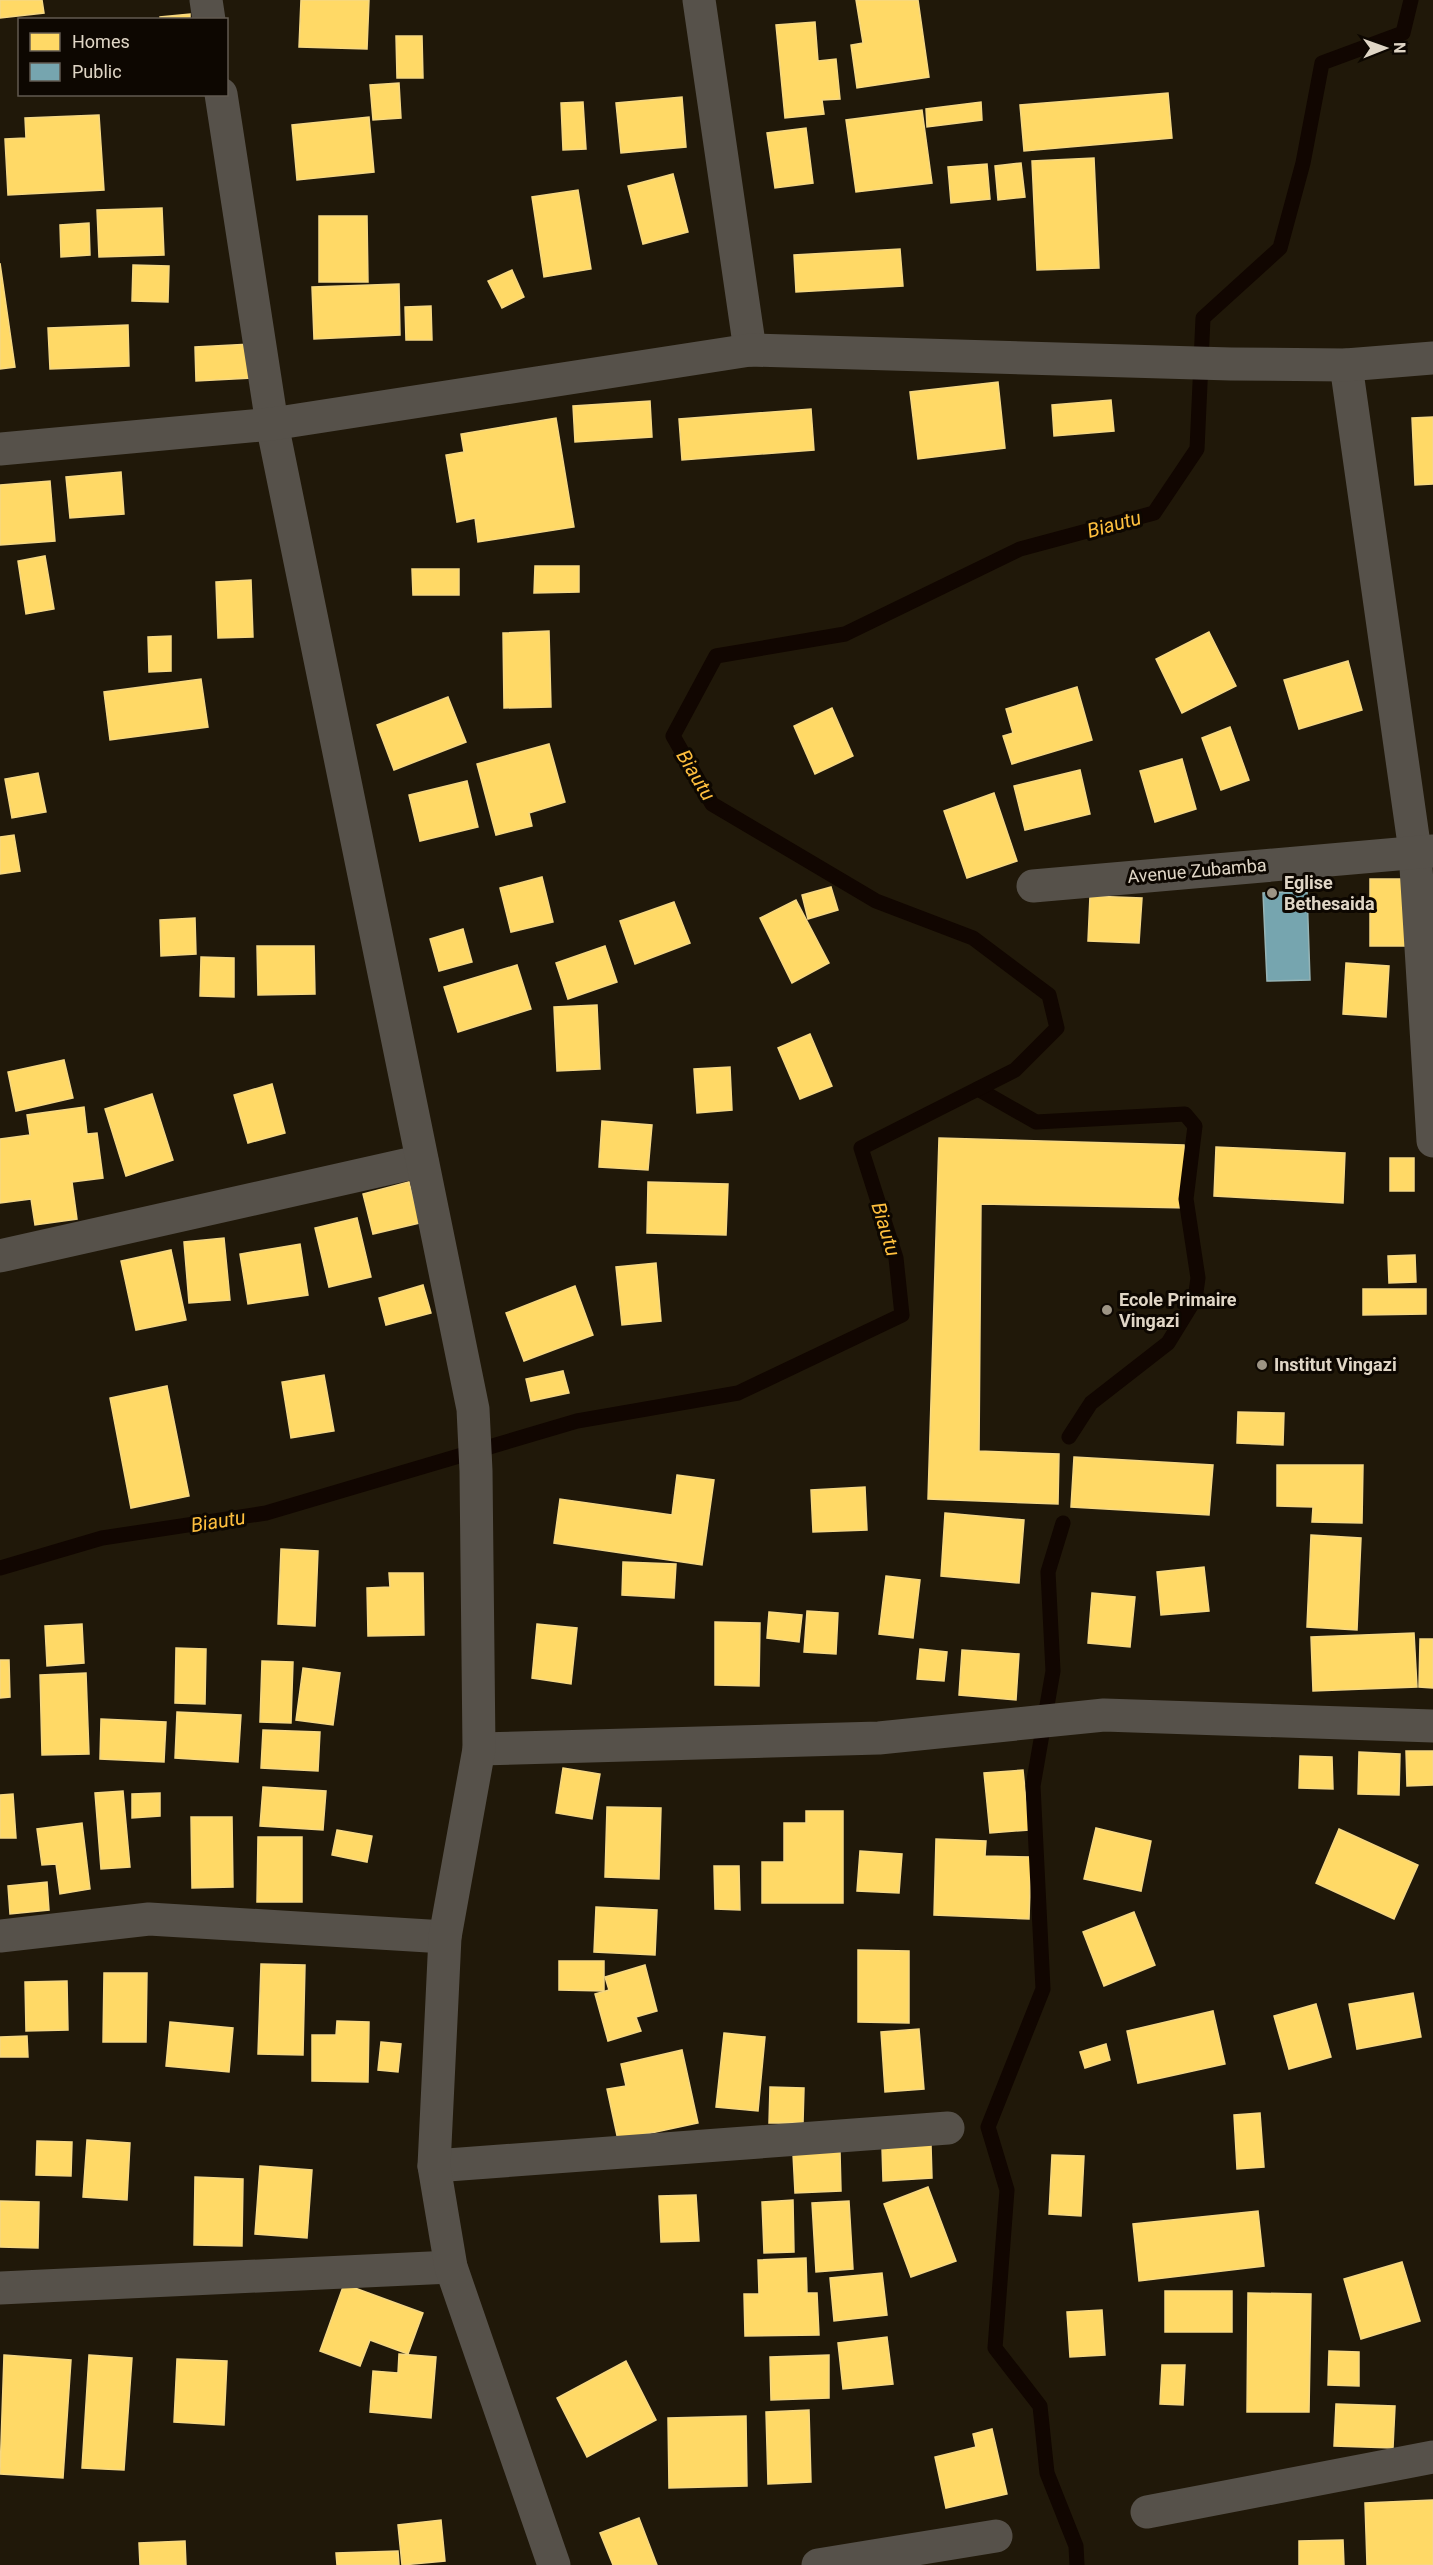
<svg xmlns="http://www.w3.org/2000/svg" width="1433" height="2565" viewBox="0 0 1433 2565" font-family="Roboto,sans-serif">
	<style>
		.homes { fill: #ffd966; stroke: #f6d883; stroke-width: 1.5 }
		.public { fill: #76a5af; stroke: #96b4b6; stroke-width: 1.5 }
		.lines { fill: none; stroke-linecap: round; stroke-linejoin: round }
		.stream { stroke: #110601; stroke-width: 15 }
		.minor { stroke: #56514a; stroke-width: 33 }
		.tertiary { stroke: #56514a; stroke-width: 33 }
		.poi-dot { fill: #9d9484; stroke: #0d0701; stroke-width: 2 }
		.labels { text-anchor: middle; stroke-width: 6; stroke-linejoin: round; paint-order: stroke }
		.street-label { font-size: 18px; fill: #e0d6c6; stroke: #0d0701 }
		.poi-label { font-size: 18px; font-weight: bold; fill: #e0d6c6; stroke: #0d0701; text-anchor: start }
		.water-label { font-size: 20px; font-style: italic; fill: #febf3e; stroke: #0d0701 }
	</style>
	<rect width="100%" height="100%" fill="#201809"/>
	<g class="homes">
		<path d="M0,0H42L44,13L0,18Z"/>
		<path d="M301,0H369L367,49L299,47Z"/>
		<path d="M856,0H918L929,77L857,88L851,45L863,43Z"/>
		<path d="M190,14V20H160V17Z"/>
		<path d="M815,22L818,61L836,59L840,99L822,100L824,114L785,118L776,25Z"/>
		<path d="M396,36H422L423,78H397Z"/>
		<path d="M399,83L401,118L373,120L370,85Z"/>
		<path d="M1168,93L1172,138L1024,151L1020,105Z"/>
		<path d="M682,97L686,147L621,153L616,103Z"/>
		<path d="M583,102L586,149L563,150L561,103Z"/>
		<path d="M981,102L982,120L927,127L926,109Z"/>
		<path d="M922,110L932,183L856,192L846,120Z"/>
		<path d="M99,115L104,190L8,195L5,139L26,138L25,118Z"/>
		<path d="M369,117L374,172L297,180L292,125Z"/>
		<path d="M806,128L813,183L775,188L767,133Z"/>
		<path d="M1094,158L1099,268L1037,270L1032,161Z"/>
		<path d="M1021,163L1025,197L998,200L995,166Z"/>
		<path d="M987,164L990,199L951,203L948,167Z"/>
		<path d="M673,174L688,232L643,244L628,186Z"/>
		<path d="M578,190L591,269L544,277L532,197Z"/>
		<path d="M162,208L164,255L99,257L97,210Z"/>
		<path d="M319,216H367L368,282H319Z"/>
		<path d="M89,223L90,255L61,257L60,225Z"/>
		<path d="M900,249L903,286L796,292L794,255Z"/>
		<path d="M0,263L15,367L0,369Z"/>
		<path d="M133,265L169,266L168,302L132,301Z"/>
		<path d="M512,270L524,297L502,308L488,281Z"/>
		<path d="M399,284L400,335L314,339L312,287Z"/>
		<path d="M431,306L432,340H406L405,307Z"/>
		<path d="M128,325L129,366L50,369L48,328Z"/>
		<path d="M251,344L252,378L196,381L195,347Z"/>
		<path d="M998,382L1005,448L918,459L910,392Z"/>
		<path d="M1111,400L1114,431L1054,436L1052,405Z"/>
		<path d="M650,401L652,437L575,442L573,406Z"/>
		<path d="M811,409L814,450L682,460L679,419Z"/>
		<path d="M1433,417V484L1415,485L1412,418Z"/>
		<path d="M556,418L574,527L478,542L475,518L457,522L446,455L464,452L461,434Z"/>
		<path d="M121,472L124,514L70,518L66,477Z"/>
		<path d="M50,481L55,541L0,545V485Z"/>
		<path d="M45,556L54,609L26,614L18,561Z"/>
		<path d="M535,566H579V592L534,593Z"/>
		<path d="M412,569H459V595H413Z"/>
		<path d="M251,580L253,637L218,638L216,582Z"/>
		<path d="M549,631L551,707L504,708L503,633Z"/>
		<path d="M1209,632L1236,686L1182,713L1156,659Z"/>
		<path d="M171,636V671L149,672L148,637Z"/>
		<path d="M1348,661L1362,710L1299,729L1284,680Z"/>
		<path d="M201,679L208,727L110,740L104,692Z"/>
		<path d="M1077,687L1092,740L1012,764L1003,736L1013,733L1006,709Z"/>
		<path d="M448,697L466,742L394,770L377,725Z"/>
		<path d="M832,708L853,756L815,774L794,726Z"/>
		<path d="M1230,727L1249,780L1221,790L1202,738Z"/>
		<path d="M549,744L565,802L529,813L532,826L496,835L477,764Z"/>
		<path d="M1182,759L1196,809L1155,822L1140,771Z"/>
		<path d="M1080,770L1090,814L1025,830L1014,786Z"/>
		<path d="M38,773L46,812L12,818L5,779Z"/>
		<path d="M467,781L478,827L420,841L409,795Z"/>
		<path d="M994,793L1017,861L967,878L944,811Z"/>
		<path d="M14,835L20,871L0,874V837Z"/>
		<path d="M542,877L553,922L511,932L500,888Z"/>
		<rect x="1370" y="879" width="37" height="67"/>
		<path d="M831,887L838,910L808,919L802,895Z"/>
		<path d="M1090,896L1142,898L1139,943L1088,941Z"/>
		<path d="M796,900L829,963L792,983L760,918Z"/>
		<path d="M674,902L690,943L635,964L620,921Z"/>
		<path d="M195,918L196,954L161,956L160,920Z"/>
		<path d="M463,929L472,962L439,971L430,939Z"/>
		<path d="M257,946H314L315,994L258,995Z"/>
		<path d="M605,946L617,982L568,999L556,963Z"/>
		<path d="M201,957L234,958V997L200,996Z"/>
		<path d="M1346,963L1389,966L1386,1017L1343,1014Z"/>
		<path d="M517,965L531,1009L458,1032L444,987Z"/>
		<path d="M597,1005L600,1069L557,1071L554,1007Z"/>
		<path d="M810,1034L832,1086L800,1099L778,1048Z"/>
		<path d="M64,1060L73,1098L16,1111L8,1072Z"/>
		<path d="M730,1067L732,1110L697,1113L694,1069Z"/>
		<path d="M272,1084L285,1133L248,1143L234,1095Z"/>
		<path d="M152,1094L173,1160L126,1176L105,1109Z"/>
		<path d="M84,1107L87,1134L97,1133L103,1178L72,1182L77,1219L35,1225L31,1199L0,1203V1139L30,1135L27,1115Z"/>
		<path d="M602,1121L652,1125L648,1170L599,1167Z"/>
		<path d="M939,1138L1184,1145L1189,1208L981,1204L979,1451L1059,1454L1058,1504L928,1499Z"/>
		<path d="M1216,1147L1345,1153L1343,1203L1214,1196Z"/>
		<rect x="1390" y="1158" width="24" height="33"/>
		<path d="M409,1182L420,1223L373,1234L363,1194Z"/>
		<path d="M648,1182L728,1184L726,1235L647,1233Z"/>
		<path d="M357,1218L371,1277L329,1287L315,1228Z"/>
		<path d="M224,1238L230,1300L189,1303L184,1242Z"/>
		<path d="M300,1244L308,1295L248,1304L240,1254Z"/>
		<path d="M171,1250L186,1320L136,1330L121,1261Z"/>
		<path d="M1415,1255L1416,1282L1389,1283L1388,1256Z"/>
		<path d="M656,1263L661,1321L622,1325L616,1267Z"/>
		<path d="M423,1285L431,1313L386,1325L379,1298Z"/>
		<path d="M575,1286L593,1335L524,1361L506,1313Z"/>
		<path d="M1363,1289H1426V1314L1363,1315Z"/>
		<path d="M563,1371L569,1393L531,1401L526,1379Z"/>
		<path d="M324,1375L334,1431L291,1438L282,1382Z"/>
		<path d="M167,1386L189,1496L131,1508L110,1398Z"/>
		<path d="M1238,1412L1284,1413L1283,1445L1237,1443Z"/>
		<path d="M1074,1457L1213,1465L1209,1515L1071,1507Z"/>
		<path d="M1277,1465H1363L1362,1523L1312,1522L1313,1507L1277,1506Z"/>
		<path d="M677,1475L714,1480L702,1565L554,1543L560,1499L672,1515Z"/>
		<path d="M865,1487L867,1530L813,1532L811,1490Z"/>
		<path d="M945,1513L1024,1520L1019,1583L941,1576Z"/>
		<path d="M1311,1535L1361,1538L1357,1630L1307,1627Z"/>
		<path d="M281,1549L318,1551L315,1626L278,1624Z"/>
		<path d="M623,1562L676,1564L674,1598L622,1595Z"/>
		<path d="M1204,1567L1209,1611L1161,1615L1157,1572Z"/>
		<path d="M389,1573H423L424,1635L368,1636L367,1588L390,1587Z"/>
		<path d="M886,1576L920,1580L913,1638L879,1634Z"/>
		<path d="M1092,1593L1135,1597L1130,1647L1088,1643Z"/>
		<path d="M807,1611L838,1613L836,1654L804,1652Z"/>
		<path d="M769,1612L802,1615L799,1642L767,1638Z"/>
		<path d="M715,1622L760,1623L759,1686L715,1685Z"/>
		<path d="M82,1624L84,1663L47,1666L45,1626Z"/>
		<path d="M537,1624L577,1628L571,1684L532,1678Z"/>
		<path d="M1414,1633L1417,1687L1313,1691L1311,1637Z"/>
		<path d="M1420,1639H1433V1688L1419,1687Z"/>
		<path d="M176,1648L206,1649L205,1704L175,1703Z"/>
		<path d="M920,1649L947,1652L944,1681L917,1679Z"/>
		<path d="M962,1650L1019,1654L1016,1700L959,1695Z"/>
		<path d="M0,1660H9L10,1697L0,1698Z"/>
		<path d="M262,1661L293,1662L291,1723L260,1722Z"/>
		<path d="M303,1668L340,1673L333,1725L296,1720Z"/>
		<path d="M86,1673L89,1754L42,1755L40,1675Z"/>
		<path d="M177,1712L241,1715L238,1762L175,1758Z"/>
		<path d="M101,1719L166,1722L164,1762L100,1759Z"/>
		<path d="M263,1730L320,1732L318,1771L261,1768Z"/>
		<path d="M1406,1751H1433V1785L1407,1786Z"/>
		<path d="M1359,1752L1400,1754L1399,1795L1358,1794Z"/>
		<path d="M1300,1756L1332,1757L1333,1789L1299,1788Z"/>
		<path d="M563,1768L600,1774L592,1819L556,1813Z"/>
		<path d="M1023,1770L1029,1830L990,1833L984,1773Z"/>
		<path d="M263,1787L326,1791L323,1830L260,1826Z"/>
		<path d="M123,1791L130,1867L101,1869L95,1793Z"/>
		<path d="M160,1793V1816L132,1818V1794Z"/>
		<path d="M13,1794L16,1838H0V1795Z"/>
		<path d="M607,1807L661,1808L659,1879L605,1877Z"/>
		<path d="M806,1811H843V1903H762V1862H784V1823H806Z"/>
		<path d="M191,1817H232L233,1887L192,1888Z"/>
		<path d="M82,1823L90,1889L60,1894L56,1864L42,1865L37,1829Z"/>
		<path d="M1096,1828L1151,1841L1141,1891L1084,1879Z"/>
		<path d="M1339,1829L1418,1865L1394,1919L1316,1883Z"/>
		<path d="M337,1830L372,1836L367,1862L332,1855Z"/>
		<path d="M258,1837H302V1902H257Z"/>
		<path d="M936,1839L986,1841L985,1856L1031,1857L1029,1919L934,1915Z"/>
		<path d="M860,1851L902,1854L899,1893L857,1891Z"/>
		<path d="M714,1866H739L740,1910L715,1909Z"/>
		<path d="M47,1882L49,1910L10,1914L8,1886Z"/>
		<path d="M596,1907L657,1910L655,1955L594,1952Z"/>
		<path d="M1134,1912L1155,1965L1104,1986L1083,1932Z"/>
		<path d="M858,1950L909,1951V2023L858,2022Z"/>
		<path d="M559,1961H604V1991L559,1990Z"/>
		<path d="M261,1964L305,1965L303,2055L258,2054Z"/>
		<path d="M645,1965L657,2011L636,2017L641,2031L608,2041L595,1994L609,1990L605,1977Z"/>
		<path d="M104,1973H147L146,2042H103Z"/>
		<path d="M67,1981L68,2030L26,2031L25,1982Z"/>
		<path d="M1413,1993L1421,2037L1357,2049L1349,2004Z"/>
		<path d="M1316,2004L1331,2057L1289,2069L1274,2016Z"/>
		<path d="M1213,2011L1225,2064L1138,2083L1127,2031Z"/>
		<path d="M337,2021L369,2022L368,2082L312,2081V2035H336Z"/>
		<path d="M170,2022L233,2028L229,2072L166,2066Z"/>
		<path d="M919,2029L924,2089L885,2092L881,2032Z"/>
		<path d="M724,2033L765,2037L758,2111L716,2107Z"/>
		<path d="M27,2036L28,2057H0V2037Z"/>
		<path d="M381,2042L401,2044L398,2072L378,2070Z"/>
		<path d="M1106,2044L1110,2060L1085,2068L1080,2052Z"/>
		<path d="M682,2050L698,2123L618,2140L607,2089L626,2086L621,2064Z"/>
		<path d="M770,2087L804,2088L803,2123H769Z"/>
		<path d="M1260,2113L1264,2167L1237,2169L1234,2115Z"/>
		<path d="M87,2140L130,2143L127,2200L83,2197Z"/>
		<path d="M37,2141L72,2142L71,2176L36,2175Z"/>
		<path d="M931,2145L932,2178L883,2181L882,2147Z"/>
		<path d="M840,2152L841,2191L795,2193L793,2154Z"/>
		<path d="M1052,2155L1084,2156L1081,2216L1049,2214Z"/>
		<path d="M260,2166L312,2170L307,2238L255,2234Z"/>
		<path d="M195,2177L243,2179L242,2246L194,2245Z"/>
		<path d="M928,2187L956,2261L911,2277L884,2204Z"/>
		<path d="M696,2195L699,2241L661,2242L659,2196Z"/>
		<path d="M793,2200L794,2252L764,2253L762,2202Z"/>
		<path d="M0,2201L39,2202L38,2248L0,2247Z"/>
		<path d="M849,2201L853,2269L816,2272L812,2203Z"/>
		<path d="M1258,2211L1264,2266L1139,2281L1133,2224Z"/>
		<path d="M806,2258L807,2293H817L819,2335L745,2336L744,2294H759L758,2260Z"/>
		<path d="M1402,2262L1420,2321L1361,2339L1344,2279Z"/>
		<path d="M882,2273L887,2315L834,2321L830,2278Z"/>
		<path d="M344,2284L423,2313L408,2354L370,2340L360,2366L320,2351Z"/>
		<rect x="1165" y="2291" width="67" height="41"/>
		<path d="M1248,2293L1311,2294L1309,2412H1247Z"/>
		<path d="M1102,2310L1105,2355L1070,2357L1067,2312Z"/>
		<path d="M887,2337L893,2384L843,2389L838,2343Z"/>
		<path d="M1329,2351L1359,2352V2386L1328,2385Z"/>
		<path d="M399,2354L436,2357L431,2418L370,2412L373,2371L398,2373Z"/>
		<path d="M4,2355L71,2360L63,2478L0,2474Z"/>
		<path d="M89,2355L132,2358L124,2470L82,2468Z"/>
		<path d="M829,2355V2398L771,2400L770,2357Z"/>
		<path d="M177,2359L227,2361L224,2425L174,2422Z"/>
		<path d="M626,2361L656,2420L587,2457L557,2398Z"/>
		<path d="M1162,2365H1185L1183,2405L1160,2404Z"/>
		<path d="M1336,2404L1395,2406L1393,2448L1334,2446Z"/>
		<path d="M809,2410L811,2482L768,2484L766,2412Z"/>
		<path d="M746,2416L747,2486L669,2488L668,2418Z"/>
		<path d="M992,2429L1007,2494L946,2508L935,2457L976,2447L973,2434Z"/>
		<path d="M1433,2500V2565H1367L1365,2503Z"/>
		<path d="M639,2518L657,2565H613L600,2533Z"/>
		<path d="M441,2520L445,2561L402,2565L398,2525Z"/>
		<path d="M1343,2540L1344,2565H1299V2541Z"/>
		<path d="M185,2541L186,2565H140L139,2543Z"/>
		<path d="M398,2551L399,2565H337L336,2553Z"/>
	</g>
	<path class="public" d="M1307,891L1310,980L1267,981L1263,893Z"/>
	<g class="lines">
		<g class="stream">
			<path d="M978,1089L1036,1122L1185,1114L1195,1126L1186,1199L1198,1278L1195,1299L1168,1343L1091,1403L1069,1437"/>
			<path d="M1063,1523L1048,1572L1053,1671L1033,1786L1043,1989L988,2127L1007,2190L995,2348L1040,2406L1047,2473L1076,2546L1077,2565"/>
			<path d="M0,1568L102,1538L266,1513L577,1421L738,1393L902,1315L896,1258L861,1148L1015,1070L1057,1028L1049,995L973,938L876,901L712,804L673,736L716,656L845,634L1020,549L1154,513L1197,449L1203,318L1280,248L1303,163L1322,63L1403,33L1411,0"/>
		</g>
		<g class="minor">
			<path d="M699,0L750,350"/>
			<path d="M1346,365L1415,851L1433,1141"/>
			<path d="M1033,886L1433,851"/>
			<path d="M0,1256L422,1161"/>
			<path d="M479,1749L879,1738L1104,1715L1433,1726"/>
			<path d="M0,1936L149,1919L445,1937"/>
			<path d="M434,2166L948,2128"/>
			<path d="M0,2288L451,2267"/>
			<path d="M1147,2512L1433,2457"/>
			<path d="M818,2565L996,2536"/>
		</g>
		<g class="tertiary">
			<path d="M206,0L209,20"/>
			<path d="M221,94L272,424L473,1409L476,1471L479,1749L445,1937L434,2166L451,2267L554,2565"/>
			<path d="M0,449L272,424L750,350L1231,364L1346,365L1433,358"/>
		</g>
	</g>
	<g class="poi-dot">
		<circle cx="1272" cy="893" r="6"/>
		<circle cx="1107" cy="1310" r="6"/>
		<circle cx="1262" cy="1365" r="6"/>
	</g>
	<g class="labels">
		<g class="street-label">
			<text transform="translate(1197 871) rotate(-5)" y="6">Avenue Zubamba</text>
		</g>
		<g class="poi-label">
			<text x="1284" y="889">Eglise<tspan x="1284" dy="21">Bethesaida</tspan></text>
			<text x="1119" y="1306">Ecole Primaire<tspan x="1119" dy="21">Vingazi</tspan></text>
			<text x="1274" y="1371">Institut Vingazi</text>
		</g>
		<g class="water-label">
			<text transform="translate(1114 524) rotate(-15)" y="7">Biautu</text>
			<text transform="translate(696 775) rotate(59)" y="7">Biautu</text>
			<text transform="translate(886 1229) rotate(73)" y="7">Biautu</text>
			<text transform="translate(218 1521) rotate(-9)" y="7">Biautu</text>
		</g>
	</g>
	<rect x="18" y="18" width="210" height="78" fill="#0d0701" stroke="#615a50" stroke-width="1.5"/>
	<rect x="30" y="33" width="30" height="18" fill="#ffd966" stroke="#615a50" stroke-width="1.5"/>
	<text x="72" y="48" font-size="18" fill="#e0d6c6">Homes</text>
	<rect x="30" y="63" width="30" height="18" fill="#76a5af" stroke="#615a50" stroke-width="1.5"/>
	<text x="72" y="78" font-size="18" fill="#e0d6c6">Public</text>
	<g transform="translate(1385 48) rotate(89)" stroke="#0d0701" stroke-width="4.5" paint-order="stroke">
	<path d="M0-4.5L10 22L0 15L-10 22Z" fill="#e0d6c6"/>
	<text y="-9" font-size="16" font-weight="bold" text-anchor="middle" fill="#e0d6c6">N</text>
	</g>
</svg>
